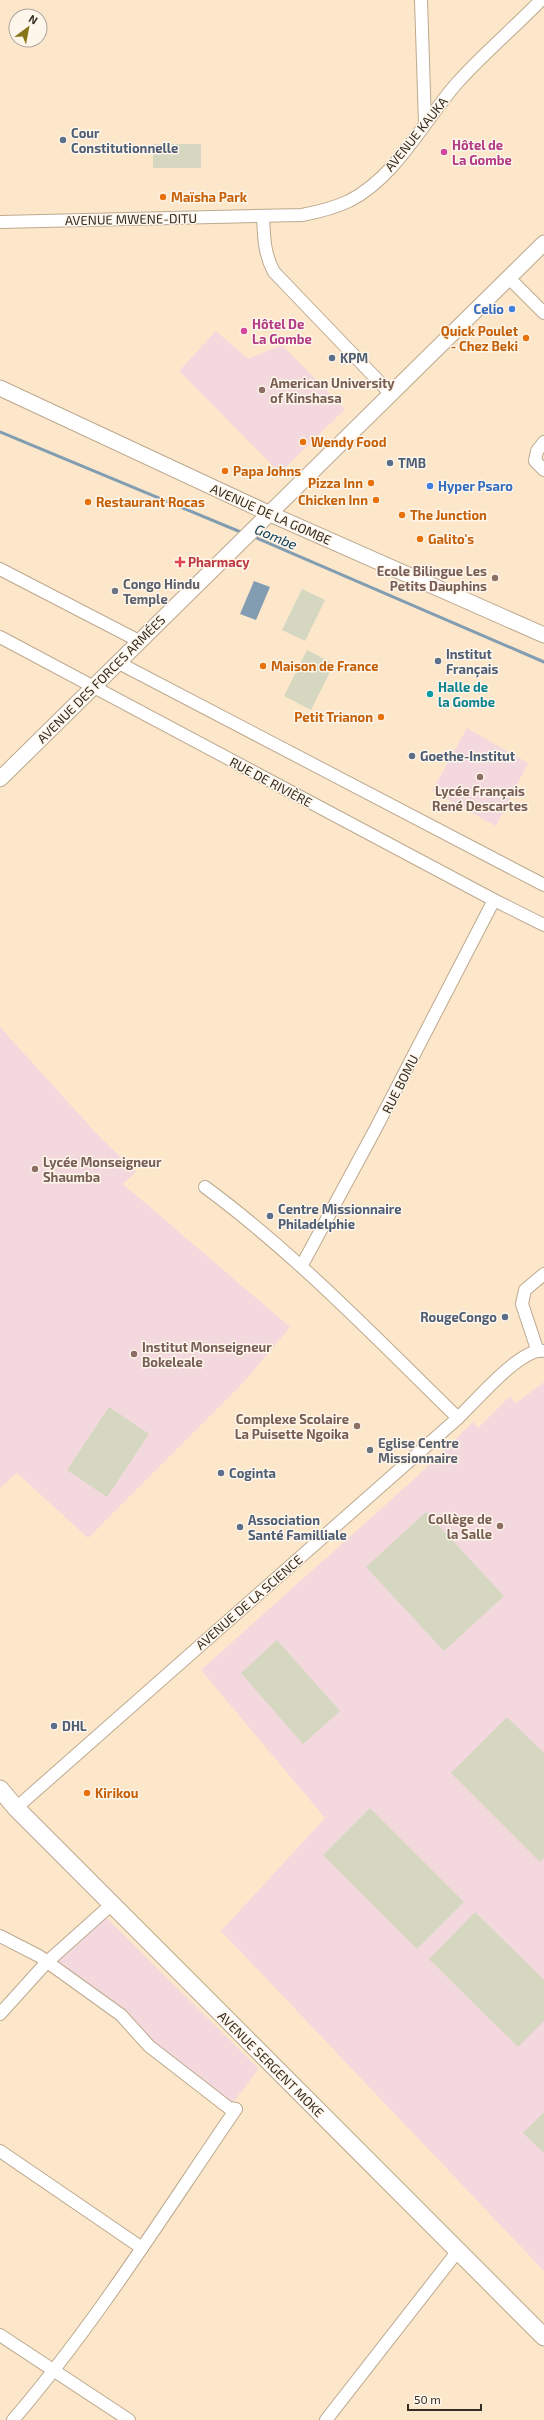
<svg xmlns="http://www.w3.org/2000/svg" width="544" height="2420" viewBox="0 0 544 2420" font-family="'Exo 2',sans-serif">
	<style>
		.education { fill: #f3d9de }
		.green { fill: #d5d7c1 }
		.water { fill: #829db1 }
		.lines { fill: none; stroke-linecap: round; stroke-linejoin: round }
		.stream { stroke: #829db1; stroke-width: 3 }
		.minor-casing { stroke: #bda98f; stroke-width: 14 }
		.tertiary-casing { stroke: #bda98f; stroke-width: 17 }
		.secondary-casing { stroke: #bda98f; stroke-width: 19 }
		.minor { stroke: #fff; stroke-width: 12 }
		.tertiary { stroke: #fff; stroke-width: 15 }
		.secondary { stroke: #fff; stroke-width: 17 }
		.service-dot { fill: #5c6f8a; stroke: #fff6eb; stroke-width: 1.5 }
		.hotel-dot { fill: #d1479c; stroke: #fff6eb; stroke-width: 1.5 }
		.food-dot { fill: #e8710a; stroke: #fff6eb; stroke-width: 1.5 }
		.shop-dot { fill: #3f7fe0; stroke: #fff6eb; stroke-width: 1.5 }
		.education-dot { fill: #8d6e63; stroke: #fff6eb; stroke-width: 1.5 }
		.health-dot { fill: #e0444e; stroke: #fff6eb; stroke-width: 1.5 }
		.worship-dot { fill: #6b7280; stroke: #fff6eb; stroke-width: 1.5 }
		.culture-dot { fill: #0f9aa8; stroke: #fff6eb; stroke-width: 1.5 }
		.labels { text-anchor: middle; stroke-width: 3; stroke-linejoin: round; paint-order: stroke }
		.service-label { font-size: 13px; font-weight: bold; fill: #4e5e75; stroke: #fff6eb; text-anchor: start }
		.street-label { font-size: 13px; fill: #342c21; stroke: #fff6eb }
		.hotel-label { font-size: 13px; font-weight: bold; fill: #b23c85; stroke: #fff6eb; text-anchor: start }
		.food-label { font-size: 13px; font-weight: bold; fill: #c56008; stroke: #fff6eb; text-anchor: start }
		.shop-label { font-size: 13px; font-weight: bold; fill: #366cbe; stroke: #fff6eb; text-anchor: end }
		.education-label { font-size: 13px; font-weight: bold; fill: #785e54; stroke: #fff6eb; text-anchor: start }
		.health-label { font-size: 13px; font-weight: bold; fill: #be3a42; stroke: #fff6eb; text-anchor: start }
		.worship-label { font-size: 13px; font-weight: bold; fill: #5b616d; stroke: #fff6eb; text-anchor: start }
		.culture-label { font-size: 13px; font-weight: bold; fill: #0d838f; stroke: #fff6eb; text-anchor: start }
		.water-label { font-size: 14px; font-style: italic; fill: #083c5a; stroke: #fff6eb }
	</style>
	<rect width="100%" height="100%" fill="#fce7cb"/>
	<g class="education">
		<path d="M216,331L248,359L282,345L345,409L280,473L179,371Z"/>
		<path d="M467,728L528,763L496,826L432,791Z"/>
		<path d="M0,1027L96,1133L136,1172L123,1184L290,1327L244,1382L88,1538L17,1473L0,1488Z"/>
		<path d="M544,1382V2271L221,1931L325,1818L201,1670L411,1482L473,1422L478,1428L510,1396L516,1403Z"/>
		<path d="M105,1916L259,2069L231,2105L54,1963Z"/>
	</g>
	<g class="green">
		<rect x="153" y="144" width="48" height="24"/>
		<path d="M302,589L325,600L305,641L282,630Z"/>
		<path d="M307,650L334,664L311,710L284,696Z"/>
		<path d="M109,1407L149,1434L107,1497L67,1470Z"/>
		<path d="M426,1512L504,1596L444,1651L366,1567Z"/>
		<path d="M277,1640L340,1711L303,1744L241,1673Z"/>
		<path d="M507,1717L544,1753V1858L540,1862L451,1773Z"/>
		<path d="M370,1808L464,1902L417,1949L323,1855Z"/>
		<path d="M475,1912L544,1980V2021L518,2047L429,1959Z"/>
		<path d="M544,2112V2153L523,2133Z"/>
	</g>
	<path class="water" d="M254,581L270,587L256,620L240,614Z"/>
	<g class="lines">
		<g class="stream">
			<path d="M0,432L243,533"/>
			<path d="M252,536L544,662"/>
		</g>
		<defs>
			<g id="minor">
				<path d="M421,0L425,123"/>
				<path d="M263,216C264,236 264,254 274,272L390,393"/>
				<path d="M0,222L302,215C318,212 334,208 349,201C396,177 423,122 457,83C483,54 514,28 541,0"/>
				<path d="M509,278L544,313"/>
				<path d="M544,442L537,451L535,461L544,470"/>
				<path d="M0,569L139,641"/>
				<path d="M0,637L494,900L544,925"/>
				<path d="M117,662L544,885"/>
				<path d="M205,1187C297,1255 376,1338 458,1418"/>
				<path d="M302,1265L376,1128L494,900"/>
				<path d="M537,1349L522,1304L525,1290L544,1274"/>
				<path d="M16,1808L458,1418C475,1402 522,1346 544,1351"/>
				<path d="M0,1936L39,1956L121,2015L149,2046L229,2108L236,2109C164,2214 96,2323 13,2420"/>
				<path d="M0,2014L46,1963L112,1904"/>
				<path d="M0,2151L142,2248"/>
				<path d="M0,2335L129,2420"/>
				<path d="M326,2420L457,2252"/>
			</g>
			<g id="tertiary">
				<path d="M0,388L268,513L544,635"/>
				<path d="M0,779L544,243"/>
			</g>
			<path id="secondary" d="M0,1789L16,1808L544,2337"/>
		</defs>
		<use href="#minor" class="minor-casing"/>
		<use href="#tertiary" class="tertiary-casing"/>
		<use href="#secondary" class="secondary-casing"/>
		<use href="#minor" class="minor"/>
		<use href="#tertiary" class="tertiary"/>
		<use href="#secondary" class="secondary"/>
	</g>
	<g class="service-dot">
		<circle cx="63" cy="140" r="4"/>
		<circle cx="332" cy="358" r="4"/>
		<circle cx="390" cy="463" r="4"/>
		<circle cx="438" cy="661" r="4"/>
		<circle cx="412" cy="756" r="4"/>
		<circle cx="270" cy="1216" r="4"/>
		<circle cx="505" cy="1317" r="4"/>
		<circle cx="221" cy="1473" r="4"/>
		<circle cx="240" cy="1527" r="4"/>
		<circle cx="54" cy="1726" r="4"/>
	</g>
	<g class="hotel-dot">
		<circle cx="444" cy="152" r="4"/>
		<circle cx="244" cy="331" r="4"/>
	</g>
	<g class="food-dot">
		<circle cx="163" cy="197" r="4"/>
		<circle cx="526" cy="338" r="4"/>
		<circle cx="303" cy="442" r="4"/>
		<circle cx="225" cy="471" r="4"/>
		<circle cx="371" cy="483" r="4"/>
		<circle cx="376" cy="500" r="4"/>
		<circle cx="88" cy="502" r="4"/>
		<circle cx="402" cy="515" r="4"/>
		<circle cx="420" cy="539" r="4"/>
		<circle cx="263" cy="666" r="4"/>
		<circle cx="381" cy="717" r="4"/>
		<circle cx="87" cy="1793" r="4"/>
	</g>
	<g class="shop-dot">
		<circle cx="512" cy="309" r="4"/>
		<circle cx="430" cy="486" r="4"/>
	</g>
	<g class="education-dot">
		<circle cx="262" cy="390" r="4"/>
		<circle cx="495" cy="578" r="4"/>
		<circle cx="480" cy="777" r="4"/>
		<circle cx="35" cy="1169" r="4"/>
		<circle cx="134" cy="1354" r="4"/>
		<circle cx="357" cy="1426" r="4"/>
		<circle cx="500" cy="1526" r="4"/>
	</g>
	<path class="health-dot" d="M178 556h4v4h4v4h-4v4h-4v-4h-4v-4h4z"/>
	<g class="worship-dot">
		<circle cx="115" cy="591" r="4"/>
		<circle cx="370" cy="1450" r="4"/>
	</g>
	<circle class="culture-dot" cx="430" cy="694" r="4"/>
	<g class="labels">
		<g class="service-label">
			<text x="71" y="138">Cour<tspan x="71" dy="15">Constitutionnelle</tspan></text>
			<text x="340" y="363">KPM</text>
			<text x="398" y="468">TMB</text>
			<text x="446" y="659">Institut<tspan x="446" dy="15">Français</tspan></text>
			<text x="420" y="761">Goethe-Institut</text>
			<text x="278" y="1214">Centre Missionnaire<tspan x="278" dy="15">Philadelphie</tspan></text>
			<text x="497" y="1322" text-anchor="end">RougeCongo</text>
			<text x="229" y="1478">Coginta</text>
			<text x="248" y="1525">Association<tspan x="248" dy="15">Santé Familliale</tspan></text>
			<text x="62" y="1731">DHL</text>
		</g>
		<g class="street-label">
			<text transform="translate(416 134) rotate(-51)" y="5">AVENUE KAUKA</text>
			<text transform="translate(131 219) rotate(-1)" y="5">AVENUE MWENE-DITU</text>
			<text transform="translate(271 514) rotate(24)" y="5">AVENUE DE LA GOMBE</text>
			<text transform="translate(101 679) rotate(-45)" y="5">AVENUE DES FORCES ARMÉES</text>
			<text transform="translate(271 782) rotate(28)" y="5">RUE DE RIVIÈRE</text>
			<text transform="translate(400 1084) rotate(-63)" y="5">RUE BOMU</text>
			<text transform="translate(249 1602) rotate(-41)" y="5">AVENUE DE LA SCIENCE</text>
			<text transform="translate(271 2064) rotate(45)" y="5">AVENUE SERGENT MOKE</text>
		</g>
		<g class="hotel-label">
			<text x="452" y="150">Hôtel de<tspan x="452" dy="15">La Gombe</tspan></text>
			<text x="252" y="329">Hôtel De<tspan x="252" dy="15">La Gombe</tspan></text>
		</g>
		<g class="food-label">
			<text x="171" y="202">Maïsha Park</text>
			<text x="518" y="336" text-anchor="end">Quick Poulet<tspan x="518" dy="15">- Chez Beki</tspan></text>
			<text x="311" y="447">Wendy Food</text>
			<text x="233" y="476">Papa Johns</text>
			<text x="363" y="488" text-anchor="end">Pizza Inn</text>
			<text x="368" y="505" text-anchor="end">Chicken Inn</text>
			<text x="96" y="507">Restaurant Rocas</text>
			<text x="410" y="520">The Junction</text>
			<text x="428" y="544">Galito's</text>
			<text x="271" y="671">Maison de France</text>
			<text x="373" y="722" text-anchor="end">Petit Trianon</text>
			<text x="95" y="1798">Kirikou</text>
		</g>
		<g class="shop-label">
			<text x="504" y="314">Celio</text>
			<text x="438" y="491" text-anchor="start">Hyper Psaro</text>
		</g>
		<g class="education-label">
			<text x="270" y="388">American University<tspan x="270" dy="15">of Kinshasa</tspan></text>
			<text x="487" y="576" text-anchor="end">Ecole Bilingue Les<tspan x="487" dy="15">Petits Dauphins</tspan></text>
			<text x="480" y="796" text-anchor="middle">Lycée Français<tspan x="480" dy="15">René Descartes</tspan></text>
			<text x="43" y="1167">Lycée Monseigneur<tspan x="43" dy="15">Shaumba</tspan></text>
			<text x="142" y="1352">Institut Monseigneur<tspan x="142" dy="15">Bokeleale</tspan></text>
			<text x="349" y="1424" text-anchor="end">Complexe Scolaire<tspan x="349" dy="15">La Puisette Ngoika</tspan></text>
			<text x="492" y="1524" text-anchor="end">Collège de<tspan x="492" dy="15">la Salle</tspan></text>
		</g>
		<g class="health-label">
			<text x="188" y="567">Pharmacy</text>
		</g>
		<g class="worship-label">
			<text x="123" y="589">Congo Hindu<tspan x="123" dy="15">Temple</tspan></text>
			<text x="378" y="1448">Eglise Centre<tspan x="378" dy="15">Missionnaire</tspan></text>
		</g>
		<g class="culture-label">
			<text x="438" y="692">Halle de<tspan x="438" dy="15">la Gombe</tspan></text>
		</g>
		<g class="water-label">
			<text transform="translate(276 537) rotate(23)" y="5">Gombe</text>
		</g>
	</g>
	<g transform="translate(28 28) rotate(32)"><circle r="19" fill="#fff6eb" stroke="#aea59a"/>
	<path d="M0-3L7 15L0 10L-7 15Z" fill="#887417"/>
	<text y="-6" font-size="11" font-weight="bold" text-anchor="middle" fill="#342c21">N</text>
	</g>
	<path d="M408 2404v6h73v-6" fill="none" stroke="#342c21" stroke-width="2"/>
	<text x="414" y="2404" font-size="12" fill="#342c21" stroke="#fff6eb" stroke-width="3" paint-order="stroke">50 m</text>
</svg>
